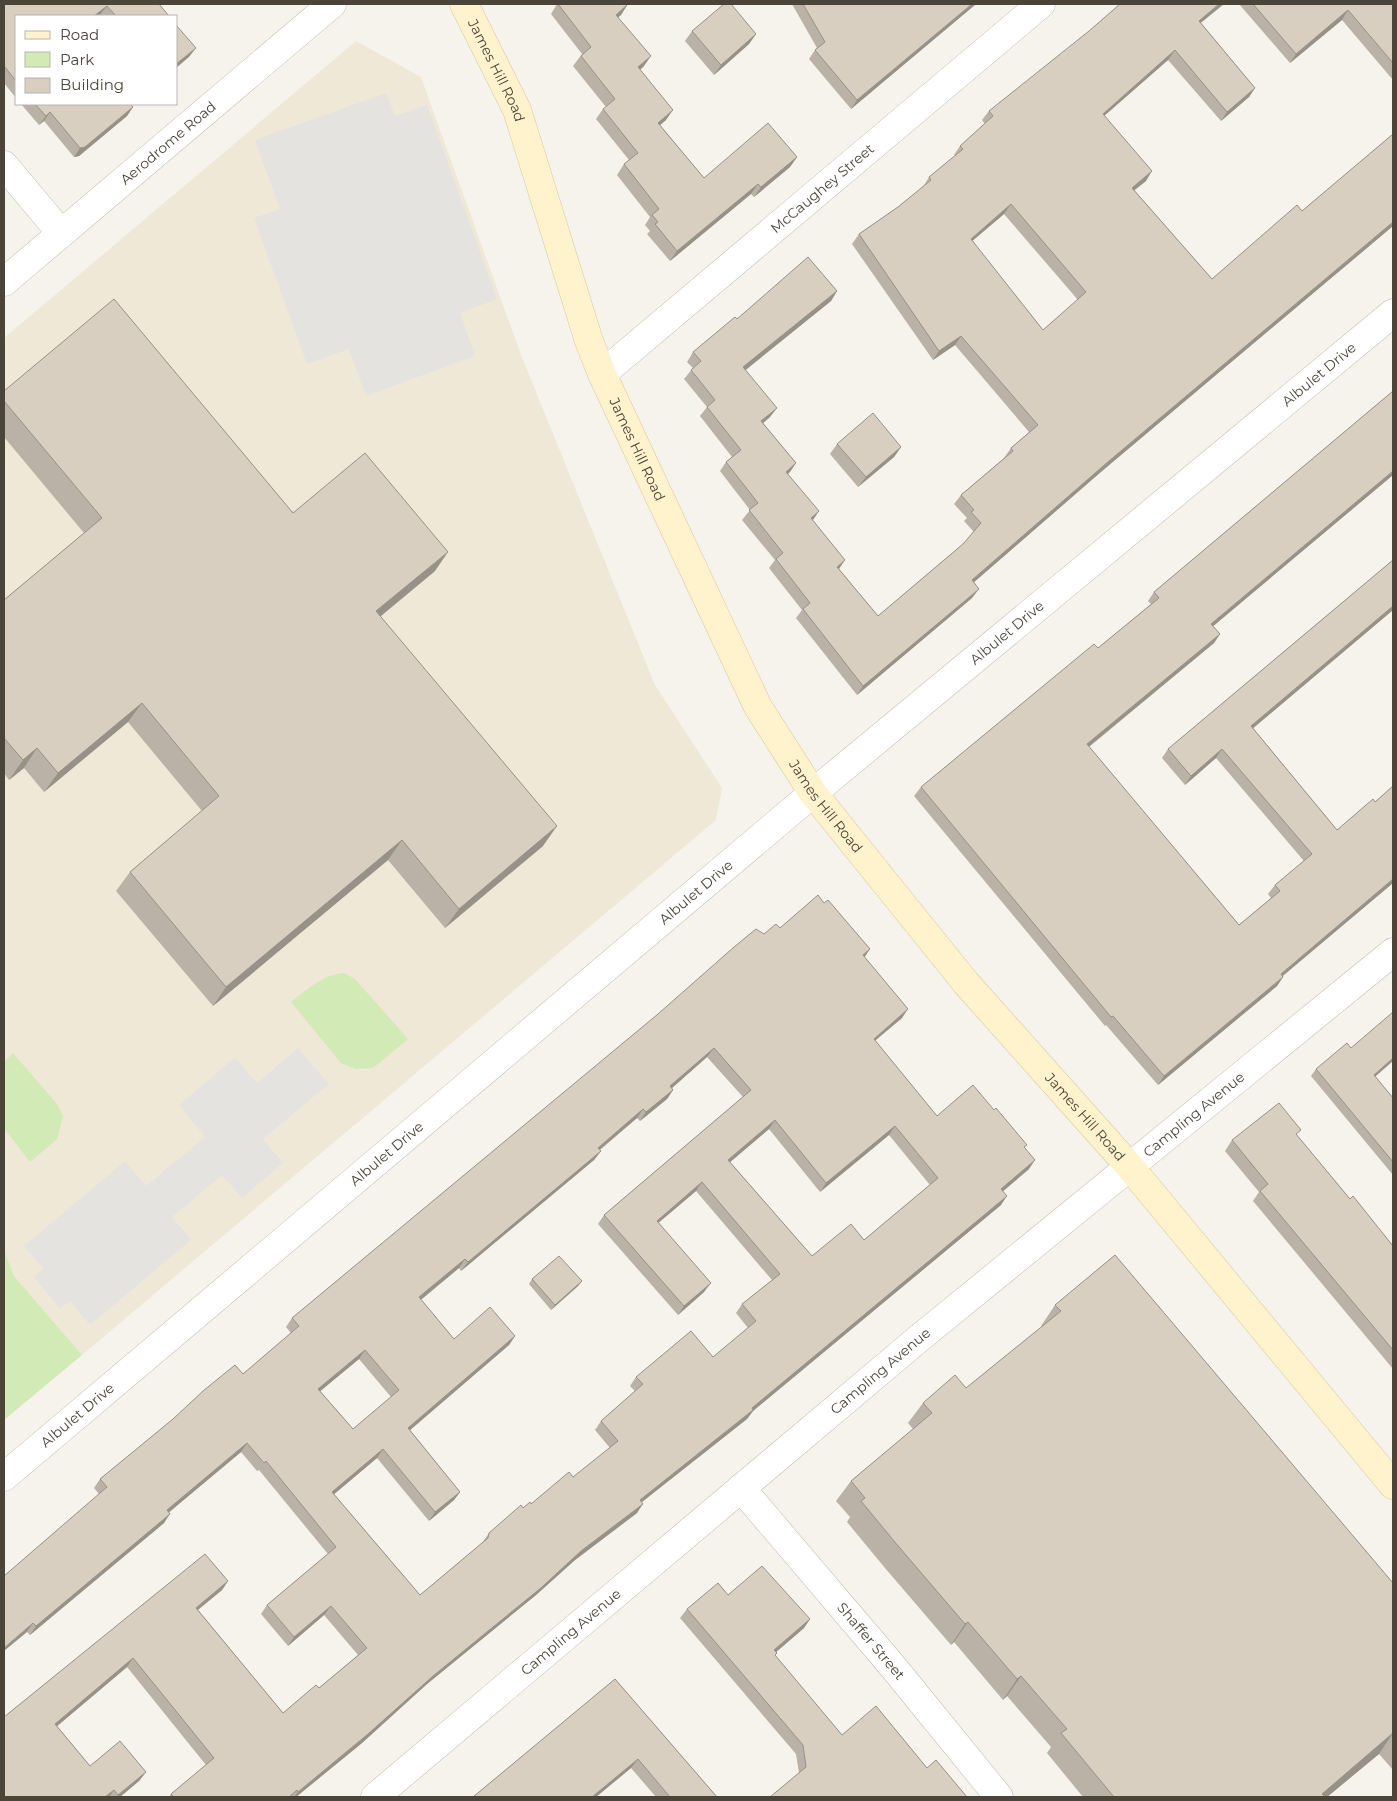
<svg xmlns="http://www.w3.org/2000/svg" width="1397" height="1801" viewBox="0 0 1397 1801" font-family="Montserrat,sans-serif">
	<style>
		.education { fill: #efe8d6 }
		.green { fill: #d2eab5 }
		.parking { fill: #e5e3e0 }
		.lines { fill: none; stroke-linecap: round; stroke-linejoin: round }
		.street-casing { stroke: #c2bbae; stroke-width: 29 }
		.secondary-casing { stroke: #d6c79b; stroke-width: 29 }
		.street { stroke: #fff; stroke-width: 28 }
		.secondary { stroke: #fff3cd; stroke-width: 28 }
		.wall { fill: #bab2a6; fill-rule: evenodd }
		.shaded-wall { fill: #979187 }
		.building { fill: #d8cfc1; stroke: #979187; fill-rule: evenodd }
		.labels { text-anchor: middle; stroke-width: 4.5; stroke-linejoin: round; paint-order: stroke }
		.street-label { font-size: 14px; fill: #4b4439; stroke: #fff }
	</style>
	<rect width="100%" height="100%" fill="#f6f3ec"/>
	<path class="education" d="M356,41L421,77L521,355L655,685L722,788L716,820L82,1355L14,1276L4,1250V338Z"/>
	<g class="green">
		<path d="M344,973L355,979L408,1039L373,1068L356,1069L341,1063L291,1002C308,989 322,975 344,973Z"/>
		<path d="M13,1053L57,1104L63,1116L57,1139L30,1162L4,1128V1062Z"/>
		<path d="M4,1250L14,1276L82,1355L4,1420Z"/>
	</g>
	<g class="parking">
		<path d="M386,93L395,116L427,105L497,299L460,313L475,356L366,396L349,349L307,364L254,218L280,209L255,140Z"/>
		<path d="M298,1048L329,1084L263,1139L283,1163L242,1198L222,1175L172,1217L191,1240L90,1325L70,1301L60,1309L34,1277L43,1269L24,1246L125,1161L146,1186L205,1137L179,1105L235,1057L257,1083Z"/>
	</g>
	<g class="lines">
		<defs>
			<g id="street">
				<path d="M4,165L61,233"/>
				<path id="s1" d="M4,282L332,4"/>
				<path id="s2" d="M602,374L1041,4"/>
				<path id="s3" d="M4,1477L813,793L1393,313"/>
				<path id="s4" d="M741,1488L894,1668L999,1797"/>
				<path id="s5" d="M375,1797L917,1340L1393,952"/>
			</g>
			<g id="secondary">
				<path id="s6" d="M464,4L517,110L589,341L602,374L758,707L813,793L966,983L1130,1167L1393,1485"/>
			</g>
		</defs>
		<use href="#street" class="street-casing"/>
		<use href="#secondary" class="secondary-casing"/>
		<use href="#street" class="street"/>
		<use href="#secondary" class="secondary"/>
	</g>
	<g class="wall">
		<path d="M4,4H159L169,16H102L101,15L99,16H16V98L4,83Z"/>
		<path d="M557,4H627L621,15L618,17L644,66L640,70L666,120L660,125L704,178L797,157L790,167L754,197L751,194L670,261L647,234L650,231L645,225L650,217L617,175L624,164L629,160L596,119L603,109L606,107L573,66L582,54L551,14Z"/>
		<path d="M792,4H976L851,109L809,59L815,50L817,48Z"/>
		<path d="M1239,4H1393V80L1342,20L1290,63Z"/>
		<path d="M1201,23L1255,88L1249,97L1221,121L1168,60L1104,116L1146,181L1134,190L1212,279L1302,211L1393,134V226L1102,471L974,582L972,598L857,695L796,618L802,610L769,568L775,560L742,520L750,510L720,471L726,462L732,457L700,416L707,407L684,379L693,368L687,362L693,352L737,319L837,291L831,301L745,370L770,417L763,423L796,463L788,474L813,521L839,569L878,616L963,544L974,532L964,521L967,518L954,504L961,495L1004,458L1011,448L1029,432L955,345L933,360L852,244L859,234L898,207L923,187L929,177L955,156L954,155L960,146L985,124L982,120L989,111ZM1004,214L1078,300L1043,330L972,241Z"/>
		<path d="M692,31L756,34L749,44L714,75L685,41Z"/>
		<path d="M21,104H133L131,105L133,107L127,116L79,156L74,157L44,121L39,125Z"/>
		<path d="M4,391L435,571L380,616L543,846L445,928L388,860L213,1006L116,891L130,872L202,811L128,722L44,792L24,768L9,780L4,773V600L84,533L4,437Z"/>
		<path d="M1393,391V475L1213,626L1220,634L1214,643L1089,747L1239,925L1271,898L1268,894L1275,885L1304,861L1216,758L1185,785L1162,758L1168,749L1393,560V610L1253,728L1337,830L1375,802L1393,786V883L1283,976V977L1277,986L1158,1085L1106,1025L1105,1026L914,796L921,787L1098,648L1151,604L1148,601L1154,592Z"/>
		<path d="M837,444L901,447L894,457L858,487L830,454Z"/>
		<path d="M824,903L870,949L864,957L902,1018L875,1041L937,1116L1025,1148L1029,1169L1003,1191L1001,1205L753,1411L747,1419L642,1502L637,1513L575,1560L536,1595L427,1684L362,1743L296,1797H169L171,1794L206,1765L127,1667L57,1726L90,1766L146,1772L139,1781L120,1797H4V1717L228,1581L222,1590L198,1610L283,1713L319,1688L358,1655L324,1615L288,1646L261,1614L267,1605L328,1554L259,1470L257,1471L241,1452L169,1512L164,1523L30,1635L27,1632L99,1494L94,1488L100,1479L243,1374L291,1333L286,1327L292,1318L764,934L780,928ZM707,1057L743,1097L604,1215L598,1224L678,1315L704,1292L658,1223L696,1191L772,1280L742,1304L736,1313L748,1328L713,1357L636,1377L630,1386L635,1391L601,1421L595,1430L610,1448L573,1477L531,1504L523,1508L489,1533L482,1543L420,1595L334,1494L377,1458L429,1521L454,1500L460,1492L410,1430L509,1345L515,1336L454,1339L421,1300L459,1268L461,1271L594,1160L601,1151L600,1150L637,1118L640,1121L667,1099L673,1090L672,1088ZM769,1129L820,1192L889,1135L930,1185L864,1240L812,1256L730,1162ZM359,1359L391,1397L353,1429L320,1391Z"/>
		<path d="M1316,1069L1375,1076L1393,1098V1175L1311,1076Z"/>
		<path d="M1297,1136L1350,1199L1393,1246V1369L1253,1201L1259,1192L1225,1151L1232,1140Z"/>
		<path d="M532,1279L582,1281L578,1286L551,1310L529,1284Z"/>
		<path d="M1055,1305L1393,1583V1770L1379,1754L1327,1797H1083L1047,1753L1051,1747L1007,1696L1003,1700L954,1642L951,1645L885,1568L847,1522L850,1517L836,1501L851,1481L913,1429L908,1423L923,1403L966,1388L1042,1327L1041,1326Z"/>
		<path d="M728,1595L810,1619L804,1628L776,1652L777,1653L775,1656L842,1735L927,1768L799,1773L796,1754L680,1618L687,1609Z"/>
		<path d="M615,1679L717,1797H656L631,1768L596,1797H473Z"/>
	</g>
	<g class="shaded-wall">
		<path d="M628,4L621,15L609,25L616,15Z"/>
		<path d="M972,4H976L851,109L857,100Z"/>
		<path d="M1219,4H1224L1192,30L1199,21Z"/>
		<path d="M107,6L99,16H94Z"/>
		<path d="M1348,10L1342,20L1290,63L1296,54Z"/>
		<path d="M756,34L749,44L714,75L721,65Z"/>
		<path d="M196,48L189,57L176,68V64Z"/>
		<path d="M1175,50L1168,60L1096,123L1103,114Z"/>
		<path d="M651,56L644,66L631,78L638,67Z"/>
		<path d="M1255,88L1249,97L1221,121L1227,112Z"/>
		<path d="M133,107L127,116L79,156L74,157L80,148Z"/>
		<path d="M673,110L666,120L651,133L658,123Z"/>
		<path d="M50,112L44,121L39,125L46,116Z"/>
		<path d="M797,157L790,167L754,197L761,187Z"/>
		<path d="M1152,171L1146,181L1126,197L1132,188Z"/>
		<path d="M758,184L751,194L670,261L677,251Z"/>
		<path d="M1011,204L1004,214L964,248L971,239Z"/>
		<path d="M1393,222V226L1102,471L965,590L972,580L1109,461Z"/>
		<path d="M837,291L831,301L737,377L743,367Z"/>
		<path d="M961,336L955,345L933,360L939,351Z"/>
		<path d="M777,408L770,417L755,430L761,421Z"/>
		<path d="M901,447L894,457L858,487L866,477Z"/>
		<path d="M796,463L790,472L780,481L786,472Z"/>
		<path d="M1393,471V475L1205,633L1211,624Z"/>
		<path d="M819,511L813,520L811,518Z"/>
		<path d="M448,552L435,571L363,631L376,611Z"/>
		<path d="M845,560L839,569L837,567Z"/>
		<path d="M979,589L972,598L857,695L863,686Z"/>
		<path d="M1393,606V610L1245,735L1251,726Z"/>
		<path d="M1220,634L1214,643L1081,753L1087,744Z"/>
		<path d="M142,703L128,722L44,792L58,773Z"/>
		<path d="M37,748L24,768L9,780L23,760Z"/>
		<path d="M1222,749L1216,758L1185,785L1191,776Z"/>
		<path d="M557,826L543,846L445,928L459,909Z"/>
		<path d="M402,840L388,860L213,1006L226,987Z"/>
		<path d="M1393,879V883L1274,983L1281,974Z"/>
		<path d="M870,949L864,958L863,955Z"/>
		<path d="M1283,977L1277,986L1158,1085L1164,1076Z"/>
		<path d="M908,1009L902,1018L867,1047L874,1039Z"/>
		<path d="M714,1048L707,1057L664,1095L670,1086Z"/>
		<path d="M1393,1058V1061L1369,1082L1374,1075Z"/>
		<path d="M673,1090L667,1099L640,1121L646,1112Z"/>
		<path d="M643,1109L637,1118L592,1156L598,1148Z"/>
		<path d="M775,1120L769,1129L722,1169L728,1160Z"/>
		<path d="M895,1126L889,1135L820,1192L826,1183Z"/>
		<path d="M601,1151L594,1160L461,1271L468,1262Z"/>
		<path d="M1035,1160L1029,1169L995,1198L1001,1189Z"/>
		<path d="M702,1182L696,1191L650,1230L657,1221Z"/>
		<path d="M1007,1196L1001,1205L753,1411L747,1419L633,1509L640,1500Z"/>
		<path d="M465,1259L459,1268L413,1306L419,1297Z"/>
		<path d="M582,1281L578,1286L551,1310L555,1305Z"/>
		<path d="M711,1283L704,1292L678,1315L684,1306Z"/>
		<path d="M515,1336L509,1345L402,1437L408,1428Z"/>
		<path d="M365,1350L359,1359L312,1398L318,1389Z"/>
		<path d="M247,1443L241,1452L161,1519L167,1510Z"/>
		<path d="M383,1449L377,1458L326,1501L332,1492Z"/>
		<path d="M460,1492L454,1500L429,1521L435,1512Z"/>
		<path d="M643,1504L637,1513L575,1560L536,1595L427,1684L362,1743L296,1797H294L298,1792L433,1676L581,1551Z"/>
		<path d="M170,1514L164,1523L30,1635L36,1626Z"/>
		<path d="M228,1581L222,1590L190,1616L196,1608Z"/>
		<path d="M331,1606L324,1615L288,1646L294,1637Z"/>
		<path d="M810,1619L804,1628L768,1659L774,1650Z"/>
		<path d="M968,1622L954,1642L951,1645L965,1624Z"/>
		<path d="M33,1623L27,1632L4,1651V1648Z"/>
		<path d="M133,1658L127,1667L49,1733L55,1724Z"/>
		<path d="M1021,1676L1007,1696L1003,1700L1017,1679Z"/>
		<path d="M1393,1733L1379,1754L1327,1797H1319L1322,1794Z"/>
		<path d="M638,1759L631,1768L596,1797H592Z"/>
		<path d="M146,1772L139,1781L120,1797H116L118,1795Z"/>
		<path d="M114,1790L109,1797H105Z"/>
	</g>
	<g class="building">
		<path d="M4,4H159L169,16H116L107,6L94,16H16V81L4,66Z"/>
		<path d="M558,4H628L616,15L651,56L638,67L673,110L658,123L704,178L768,123L797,157L761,187L758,184L677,251L655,224L658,222L652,215L659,209L624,164L638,153L603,109L615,99L581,56L591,47Z"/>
		<path d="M724,4H731L756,34L721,65L692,31Z"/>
		<path d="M803,4H972L857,100L815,50L825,42Z"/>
		<path d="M1120,4H1219L1199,21L1255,88L1227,112L1175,50L1103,114L1152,171L1132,188L1212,279L1297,205L1302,211L1393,134V222L1109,461L972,580L979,589L863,686L803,609L810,603L776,559L783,553L749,510L758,503L726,462L741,450L707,407L715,400L691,370L701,361L693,352L735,317L737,319L808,257L837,291L743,367L777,408L761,421L796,463L786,472L819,511L811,518L845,560L837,567L878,616L963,544L981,523L971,512L974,510L961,495L1013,451L1011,448L1038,425L961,336L939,351L859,234L898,207L931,180L929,177L963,149L960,146L993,116L989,111L1089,31ZM1011,204L1086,292L1043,330L971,239Z"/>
		<path d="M1253,4H1393V63L1348,10L1296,54Z"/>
		<path d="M176,25L196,48L176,64Z"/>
		<path d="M35,104H130L133,107L85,147L80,148L50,112L46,116Z"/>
		<path d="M114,299L293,513L365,453L448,552L376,611L557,826L459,909L402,840L226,987L130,872L219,796L142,703L58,773L37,748L23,760L4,738V600L102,518L4,401V391Z"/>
		<path d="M1393,391V471L1211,624L1220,634L1087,744L1239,925L1280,891L1275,885L1312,854L1222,749L1191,776L1168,749L1393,560V606L1251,726L1337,830L1373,799L1375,802L1393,786V879L1281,974L1283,977L1164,1076L1113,1016L1111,1017L921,787L1094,644L1098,648L1159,598L1154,592Z"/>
		<path d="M873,413L901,447L866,477L837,444Z"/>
		<path d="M818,895L824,903L828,900L870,949L863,955L908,1009L874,1039L937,1116L973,1085L994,1110L996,1108L1027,1145L1024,1147L1035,1160L1001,1189L1007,1196L752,1408L753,1410L640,1500L643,1504L581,1551L542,1587L433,1676L368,1734L298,1792L297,1790L289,1797H174L171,1794L214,1758L133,1658L55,1724L90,1766L120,1741L146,1772L118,1795L114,1790L105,1797H4V1717L205,1554L228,1581L196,1608L283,1713L316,1685L319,1688L367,1648L331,1606L294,1637L267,1605L336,1547L266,1461L264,1463L247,1443L167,1510L170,1514L36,1626L33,1623L4,1648V1576L107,1487L100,1479L173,1419L203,1391L235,1365L243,1374L299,1326L292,1318L658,1014L734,947L756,929L764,934L776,924L780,928ZM714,1048L751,1090L604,1215L684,1306L711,1283L657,1221L702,1182L780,1274L742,1304L756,1321L713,1357L691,1331L636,1377L643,1384L601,1421L618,1441L573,1477L569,1472L531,1504L530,1502L523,1508L521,1505L489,1533L488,1538L420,1595L332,1492L383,1449L435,1512L460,1492L408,1428L515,1336L490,1307L454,1339L419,1297L465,1259L468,1262L601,1151L598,1148L643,1109L646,1112L673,1090L670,1086ZM775,1120L826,1183L895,1126L938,1178L864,1240L851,1224L812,1256L728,1160ZM365,1350L399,1390L353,1429L318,1389Z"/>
		<path d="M1393,1012V1058L1374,1075L1393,1098V1162L1316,1069L1347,1043L1351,1048Z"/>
		<path d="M1279,1103L1301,1130L1296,1134L1350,1199L1353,1196L1393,1246V1350L1260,1191L1268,1184L1232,1140Z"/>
		<path d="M1115,1255L1393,1583V1733L1322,1794L1325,1797H1114L1061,1733L1067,1729L1021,1676L1017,1679L968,1622L965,1624L899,1547L861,1501L865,1498L851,1481L932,1413L923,1403L955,1375L966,1388L1061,1311L1055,1305Z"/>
		<path d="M559,1256L582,1281L555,1305L532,1279Z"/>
		<path d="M762,1566L810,1619L774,1650L777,1653L775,1655L842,1735L876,1706L927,1768L936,1760L967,1797H770L806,1767L803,1745L687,1609L718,1583L728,1595Z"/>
		<path d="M615,1679L717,1797H670L638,1759L592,1797H473Z"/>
	</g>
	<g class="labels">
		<g class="street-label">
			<text dy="5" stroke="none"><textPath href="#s6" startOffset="74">James Hill Road</textPath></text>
			<text dy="5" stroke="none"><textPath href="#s1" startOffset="215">Aerodrome Road</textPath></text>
			<text dy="5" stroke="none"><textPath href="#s2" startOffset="288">McCaughey Street</textPath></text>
			<text dy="5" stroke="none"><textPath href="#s3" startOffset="1716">Albulet Drive</textPath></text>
			<text dy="5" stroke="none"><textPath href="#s6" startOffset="479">James Hill Road</textPath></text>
			<text dy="5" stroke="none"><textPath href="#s3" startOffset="1311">Albulet Drive</textPath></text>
			<text dy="5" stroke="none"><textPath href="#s6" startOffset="884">James Hill Road</textPath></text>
			<text dy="5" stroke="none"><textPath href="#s3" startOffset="906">Albulet Drive</textPath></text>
			<text dy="5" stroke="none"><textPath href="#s5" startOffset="1066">Campling Avenue</textPath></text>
			<text dy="5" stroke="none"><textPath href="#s6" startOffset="1289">James Hill Road</textPath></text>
			<text dy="5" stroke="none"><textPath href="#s3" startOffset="501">Albulet Drive</textPath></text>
			<text dy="5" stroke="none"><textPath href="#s5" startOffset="661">Campling Avenue</textPath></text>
			<text dy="5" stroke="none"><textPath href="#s3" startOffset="96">Albulet Drive</textPath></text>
			<text dy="5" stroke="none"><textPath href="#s5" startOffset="256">Campling Avenue</textPath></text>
			<text dy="5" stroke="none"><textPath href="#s4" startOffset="201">Shaffer Street</textPath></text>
		</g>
	</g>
	<rect width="1397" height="1801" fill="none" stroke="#4b4439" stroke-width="10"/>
	<rect x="15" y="15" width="162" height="90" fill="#ffffff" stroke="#b7b4b0"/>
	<rect x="25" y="31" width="25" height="8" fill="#fff3cd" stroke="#b7b4b0"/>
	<text x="60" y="40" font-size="15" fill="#4b4439">Road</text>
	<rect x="25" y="52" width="25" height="15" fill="#d2eab5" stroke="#b7b4b0"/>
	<text x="60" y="65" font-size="15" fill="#4b4439">Park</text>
	<rect x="25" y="78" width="25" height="15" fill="#d8cfc1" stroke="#b7b4b0"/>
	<text x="60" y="90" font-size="15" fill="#4b4439">Building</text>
</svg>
